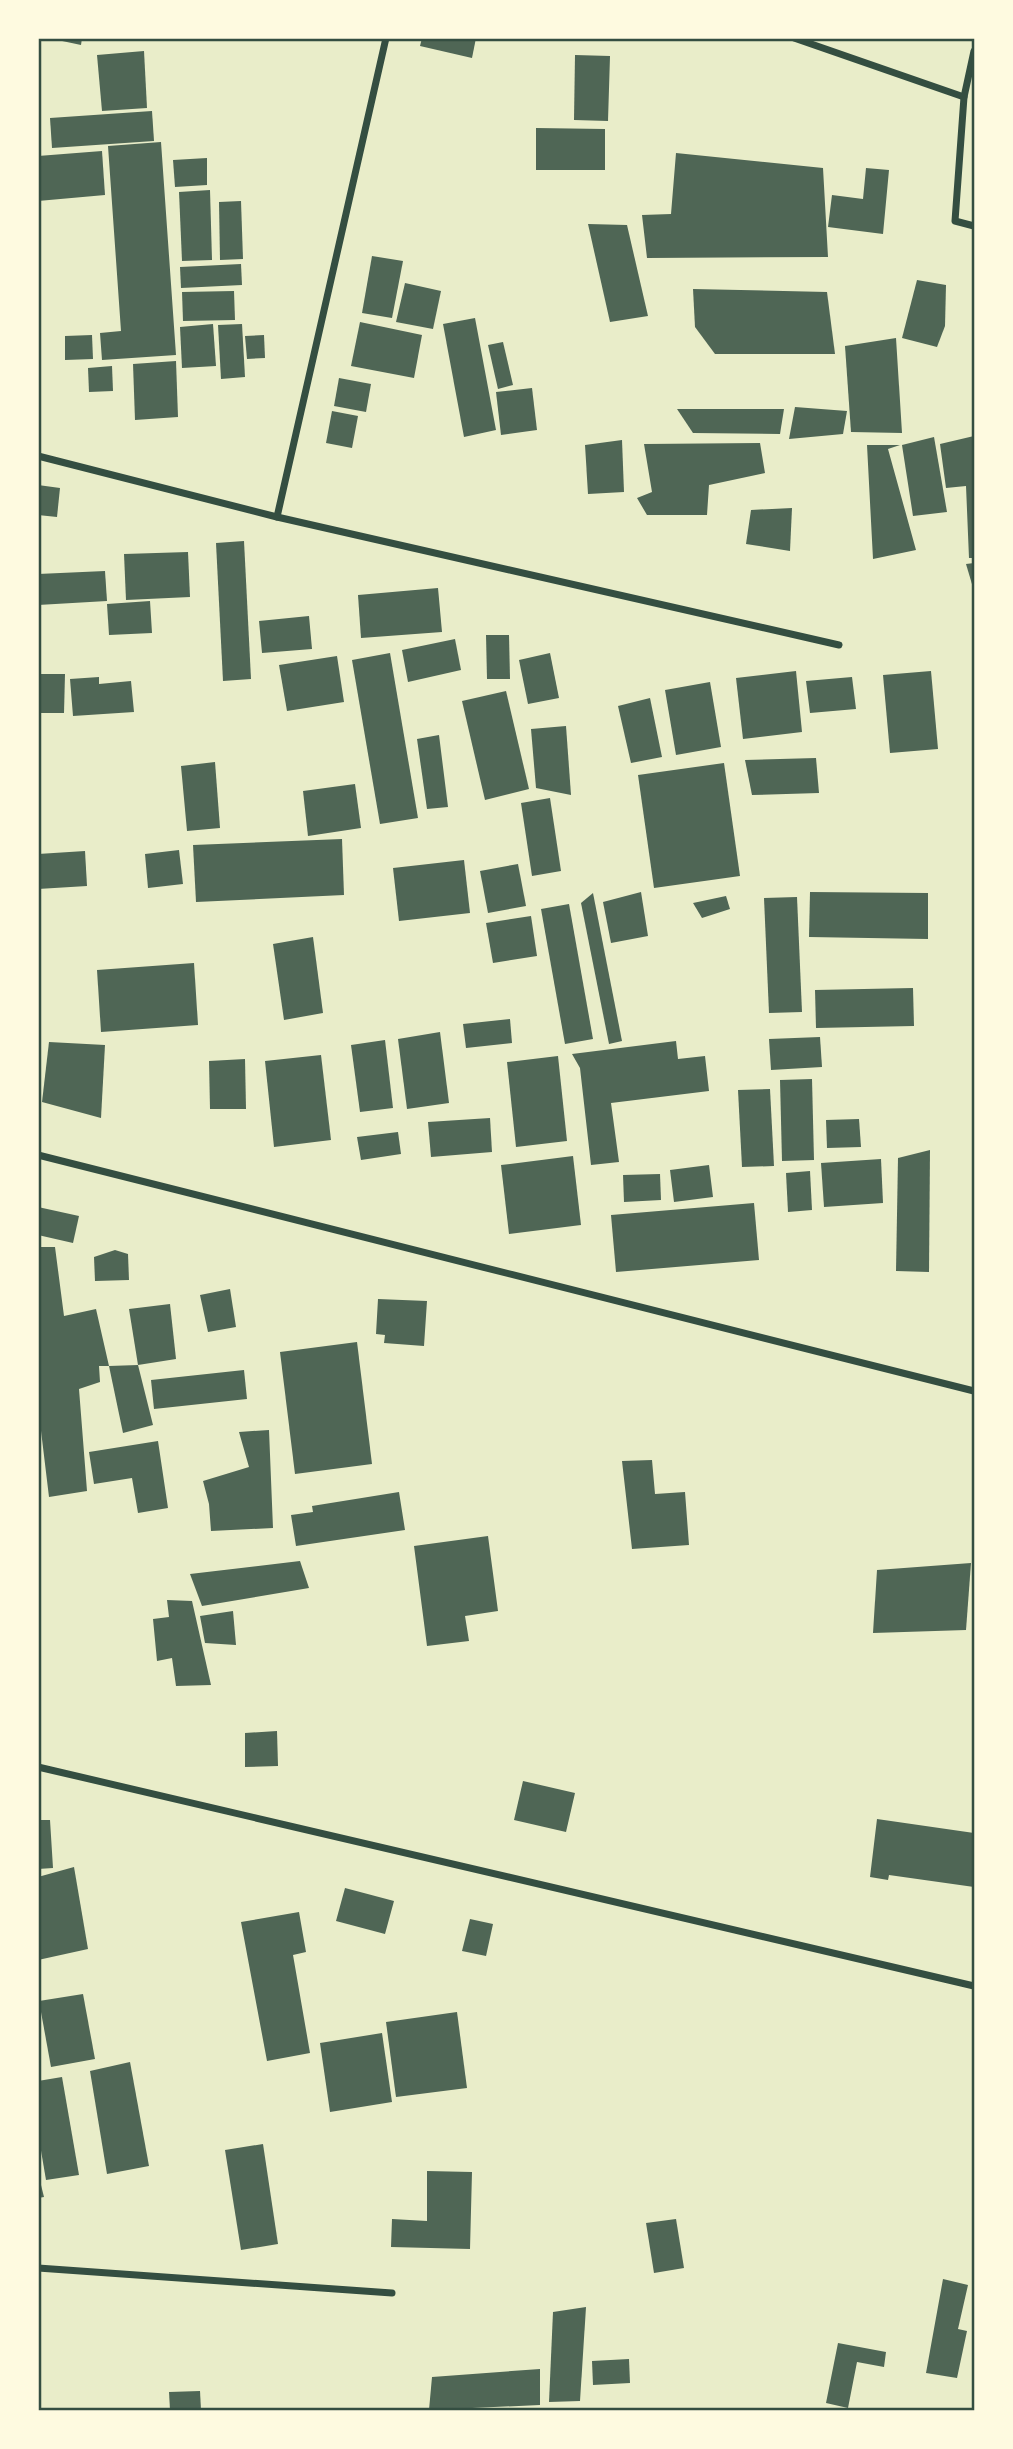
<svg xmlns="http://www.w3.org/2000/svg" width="1013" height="2449" viewBox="0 0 1013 2449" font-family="Signika,sans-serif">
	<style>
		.building { fill: #4f6655 }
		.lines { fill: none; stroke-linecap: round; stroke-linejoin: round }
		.minor { stroke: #344e41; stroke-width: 7 }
		.neatline { fill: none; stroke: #344e41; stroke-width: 2.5 }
	</style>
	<rect width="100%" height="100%" fill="#e9edc9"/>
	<g class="building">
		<path d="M48,38H82L81,45Z"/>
		<path d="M422,38H476L472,58L420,46Z"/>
		<path d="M144,51L147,108L102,111L97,55Z"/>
		<path d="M575,55L610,56L608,121L574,120Z"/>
		<path d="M152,111L154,141L52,148L50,118Z"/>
		<path d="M536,128L605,129V170H536Z"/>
		<path d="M161,142L176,355L102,360L100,333L121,331L108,146Z"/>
		<path d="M102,151L105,195L38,201V156Z"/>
		<path d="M676,153L823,168L828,257L647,258L642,215L671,214Z"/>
		<path d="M207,158V185L175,187L173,160Z"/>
		<path d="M866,168L889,170L883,234L828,227L832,195L863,199Z"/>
		<path d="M210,190L212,260L182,261L179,192Z"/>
		<path d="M241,201L243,259L220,260L219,202Z"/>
		<path d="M588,224L627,225L648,316L610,322Z"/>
		<path d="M372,256L403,261L392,318L362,313Z"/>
		<path d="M241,264L242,285L181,288L180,267Z"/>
		<path d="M917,280L946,285L945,326L937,347L902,338Z"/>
		<path d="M405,283L441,291L433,329L396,322Z"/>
		<path d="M693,289L827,292L835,354H715L695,327Z"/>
		<path d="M234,291L235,320L183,321L182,292Z"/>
		<path d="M475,318L496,430L464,437L443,324Z"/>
		<path d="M360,322L422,335L414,378L351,366Z"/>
		<path d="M213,324L216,366L182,368L180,327Z"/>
		<path d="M242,324L245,377L221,379L218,325Z"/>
		<path d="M92,335L93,359L65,360V336Z"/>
		<path d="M264,335L265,358L247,359L245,336Z"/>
		<path d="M896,338L902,433L851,432L845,346Z"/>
		<path d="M503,342L513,385L498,389L488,345Z"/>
		<path d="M176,361L178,417L135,420L133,364Z"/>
		<path d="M112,366L113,391L89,392L88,368Z"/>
		<path d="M339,378L371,384L366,412L334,406Z"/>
		<path d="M532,388L537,430L501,435L496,392Z"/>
		<path d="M795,407L847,411L843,434L789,439Z"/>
		<path d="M677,409H784L780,434L693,433Z"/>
		<path d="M332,411L358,416L352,448L326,443Z"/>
		<path d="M974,436V558H969L966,486L946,488L940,444Z"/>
		<path d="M934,437L947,512L913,516L902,445Z"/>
		<path d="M622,440L624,492L588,494L585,445Z"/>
		<path d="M760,443L765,473L709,485L707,515H647L637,498L652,492L644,444Z"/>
		<path d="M867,445H900L888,449L916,550L873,559Z"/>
		<path d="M38,485L60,488L57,517L38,515Z"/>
		<path d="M792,508L790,551L746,544L751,510Z"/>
		<path d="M244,541L251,679L223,681L216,543Z"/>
		<path d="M188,552L190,597L126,600L124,554Z"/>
		<path d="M974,563V591L966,564Z"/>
		<path d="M105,571L107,601L38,605V574Z"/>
		<path d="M438,588L442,632L361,638L358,595Z"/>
		<path d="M150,601L152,633L109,635L107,604Z"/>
		<path d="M309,616L312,649L262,653L259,621Z"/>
		<path d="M486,635H509L510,679H487Z"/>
		<path d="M455,639L461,670L408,682L402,650Z"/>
		<path d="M390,653L418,818L380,824L352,660Z"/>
		<path d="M550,653L559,698L528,704L519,660Z"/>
		<path d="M337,656L344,702L287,711L279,665Z"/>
		<path d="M796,671L802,732L743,739L736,678Z"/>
		<path d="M931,671L938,749L890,753L883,675Z"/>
		<path d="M38,674H65L64,713H38Z"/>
		<path d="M99,677V684L131,681L134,712L73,716L70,679Z"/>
		<path d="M852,677L856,709L810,713L806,681Z"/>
		<path d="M710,682L721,747L676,755L665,690Z"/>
		<path d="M506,691L529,789L485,800L462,701Z"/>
		<path d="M650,698L662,757L631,763L618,706Z"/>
		<path d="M566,726L571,795L536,788L531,729Z"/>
		<path d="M439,735L448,807L427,809L417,739Z"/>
		<path d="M816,758L819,793L752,795L745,760Z"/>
		<path d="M215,762L220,828L187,831L181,766Z"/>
		<path d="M724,763L740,876L654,888L638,775Z"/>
		<path d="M355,784L361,828L308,836L303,791Z"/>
		<path d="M550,798L561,871L532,876L521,803Z"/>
		<path d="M342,839L344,895L196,902L193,845Z"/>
		<path d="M179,850L183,884L148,888L145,854Z"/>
		<path d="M85,851L87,886L38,889V854Z"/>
		<path d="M464,860L470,913L399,921L393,868Z"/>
		<path d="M518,864L526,906L488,913L480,871Z"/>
		<path d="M641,892L648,936L611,943L603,902Z"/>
		<path d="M810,892L928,893V939L809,937Z"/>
		<path d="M593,893L622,1041L609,1044L581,903Z"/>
		<path d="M726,896L730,909L702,918L693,903Z"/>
		<path d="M797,897L802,1012L769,1013L764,898Z"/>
		<path d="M569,904L593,1039L565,1044L541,909Z"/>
		<path d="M531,916L537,956L493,963L486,923Z"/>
		<path d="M313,937L323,1013L284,1020L273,944Z"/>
		<path d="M194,963L198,1025L101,1032L97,970Z"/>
		<path d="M913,988L914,1026L816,1028L815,990Z"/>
		<path d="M510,1019L512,1043L466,1048L463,1024Z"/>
		<path d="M440,1032L449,1103L407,1109L398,1039Z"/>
		<path d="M820,1037L822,1067L771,1070L769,1039Z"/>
		<path d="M385,1040L393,1108L360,1112L351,1045Z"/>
		<path d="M676,1041L678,1059L705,1056L709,1091L611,1103L619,1162L591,1165L580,1068L572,1054Z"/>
		<path d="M49,1042L105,1045L101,1118L42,1102Z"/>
		<path d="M321,1055L331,1140L274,1147L265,1061Z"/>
		<path d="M558,1056L567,1141L516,1147L507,1062Z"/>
		<path d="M245,1059L246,1109H210L209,1061Z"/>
		<path d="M812,1079L814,1160L782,1161L780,1080Z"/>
		<path d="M770,1089L774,1166L742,1167L738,1090Z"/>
		<path d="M490,1118L492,1152L431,1157L428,1122Z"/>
		<path d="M859,1119L861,1147L827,1148L826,1120Z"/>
		<path d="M398,1132L401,1154L361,1160L357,1137Z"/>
		<path d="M930,1150L929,1272L896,1271L898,1158Z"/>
		<path d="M573,1156L581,1225L509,1234L501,1165Z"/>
		<path d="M881,1159L883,1203L824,1207L821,1163Z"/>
		<path d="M709,1165L713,1197L674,1202L670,1170Z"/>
		<path d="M810,1171L812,1210L788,1212L786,1173Z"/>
		<path d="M660,1174L661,1200L624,1202L623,1175Z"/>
		<path d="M754,1203L759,1260L616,1272L611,1215Z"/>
		<path d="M38,1207L79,1216L73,1243L38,1235Z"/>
		<path d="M38,1247H55L64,1316L96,1309L109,1366H99L100,1382L79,1389L87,1491L49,1497L38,1406Z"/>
		<path d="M115,1250L128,1254L129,1280L95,1281L94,1257Z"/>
		<path d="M230,1289L236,1327L208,1332L200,1295Z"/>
		<path d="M378,1299L427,1301L424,1346L384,1343L385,1335L376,1334Z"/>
		<path d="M170,1304L176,1359L138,1365L129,1309Z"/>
		<path d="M357,1342L372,1464L295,1474L280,1352Z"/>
		<path d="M138,1365L153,1425L123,1433L109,1366Z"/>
		<path d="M244,1370L247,1399L154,1409L151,1380Z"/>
		<path d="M269,1430L273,1528L211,1531L209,1504L203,1481L249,1467L239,1432Z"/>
		<path d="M158,1441L168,1508L138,1513L132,1478L94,1484L89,1452Z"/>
		<path d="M652,1460L655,1494L685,1492L689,1545L632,1549L622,1461Z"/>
		<path d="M399,1492L405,1530L296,1546L291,1515L313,1512L312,1506Z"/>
		<path d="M488,1536L498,1611L465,1616L469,1641L427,1646L414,1546Z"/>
		<path d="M300,1561L309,1588L202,1606L190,1574Z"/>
		<path d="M971,1563L966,1630L873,1633L877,1570Z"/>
		<path d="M167,1600L192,1601L211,1685L176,1686L172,1658L157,1661L153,1619L169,1617Z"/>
		<path d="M233,1611L236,1645L205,1643L200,1616Z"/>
		<path d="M277,1731L278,1766L245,1767V1733Z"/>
		<path d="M523,1781L575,1793L566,1832L514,1820Z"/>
		<path d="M877,1819L974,1833V1887L889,1875L888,1880L870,1877Z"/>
		<path d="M38,1820H50L53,1868L38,1869Z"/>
		<path d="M74,1867L88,1949L38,1960V1877Z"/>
		<path d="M345,1888L394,1901L385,1934L336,1921Z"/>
		<path d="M299,1912L306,1952L293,1955L310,2053L267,2061L241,1922Z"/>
		<path d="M470,1919L493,1924L486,1956L462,1951Z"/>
		<path d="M83,1994L95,2059L51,2067L39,2001Z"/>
		<path d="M457,2012L467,2088L396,2097L386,2022Z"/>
		<path d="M382,2033L392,2102L330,2112L320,2043Z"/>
		<path d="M130,2062L149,2166L107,2174L90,2071Z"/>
		<path d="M62,2077L79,2175L46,2180L38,2133V2081Z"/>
		<path d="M263,2144L278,2244L241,2250L225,2150Z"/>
		<path d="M427,2171L472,2172L470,2249L391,2247L392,2219L427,2221Z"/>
		<path d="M38,2173L44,2197L38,2198Z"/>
		<path d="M676,2219L684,2268L654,2273L646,2223Z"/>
		<path d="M943,2279L968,2285L958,2329L967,2331L957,2378L926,2373Z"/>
		<path d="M586,2307L580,2401L549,2402L553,2312Z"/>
		<path d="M838,2343L886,2352L884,2367L857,2362L848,2408L826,2403Z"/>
		<path d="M629,2359L630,2383L593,2385L592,2361Z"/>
		<path d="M540,2369V2405L429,2410L432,2377Z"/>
		<path d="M200,2391L201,2410H170L169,2392Z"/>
	</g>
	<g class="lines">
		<g class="minor">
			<path d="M794,38L964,97"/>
			<path d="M974,51L964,97L955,221L974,226"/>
			<path d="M38,456L277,517L839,645"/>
			<path d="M277,517L386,38"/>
			<path d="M38,1155L974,1391"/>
			<path d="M38,1767L974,1986"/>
			<path d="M38,2268L392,2293"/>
		</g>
	</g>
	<rect width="1013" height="2449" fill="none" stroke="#fefae0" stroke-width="80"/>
	<rect x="40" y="40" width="933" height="2369" class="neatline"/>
</svg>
